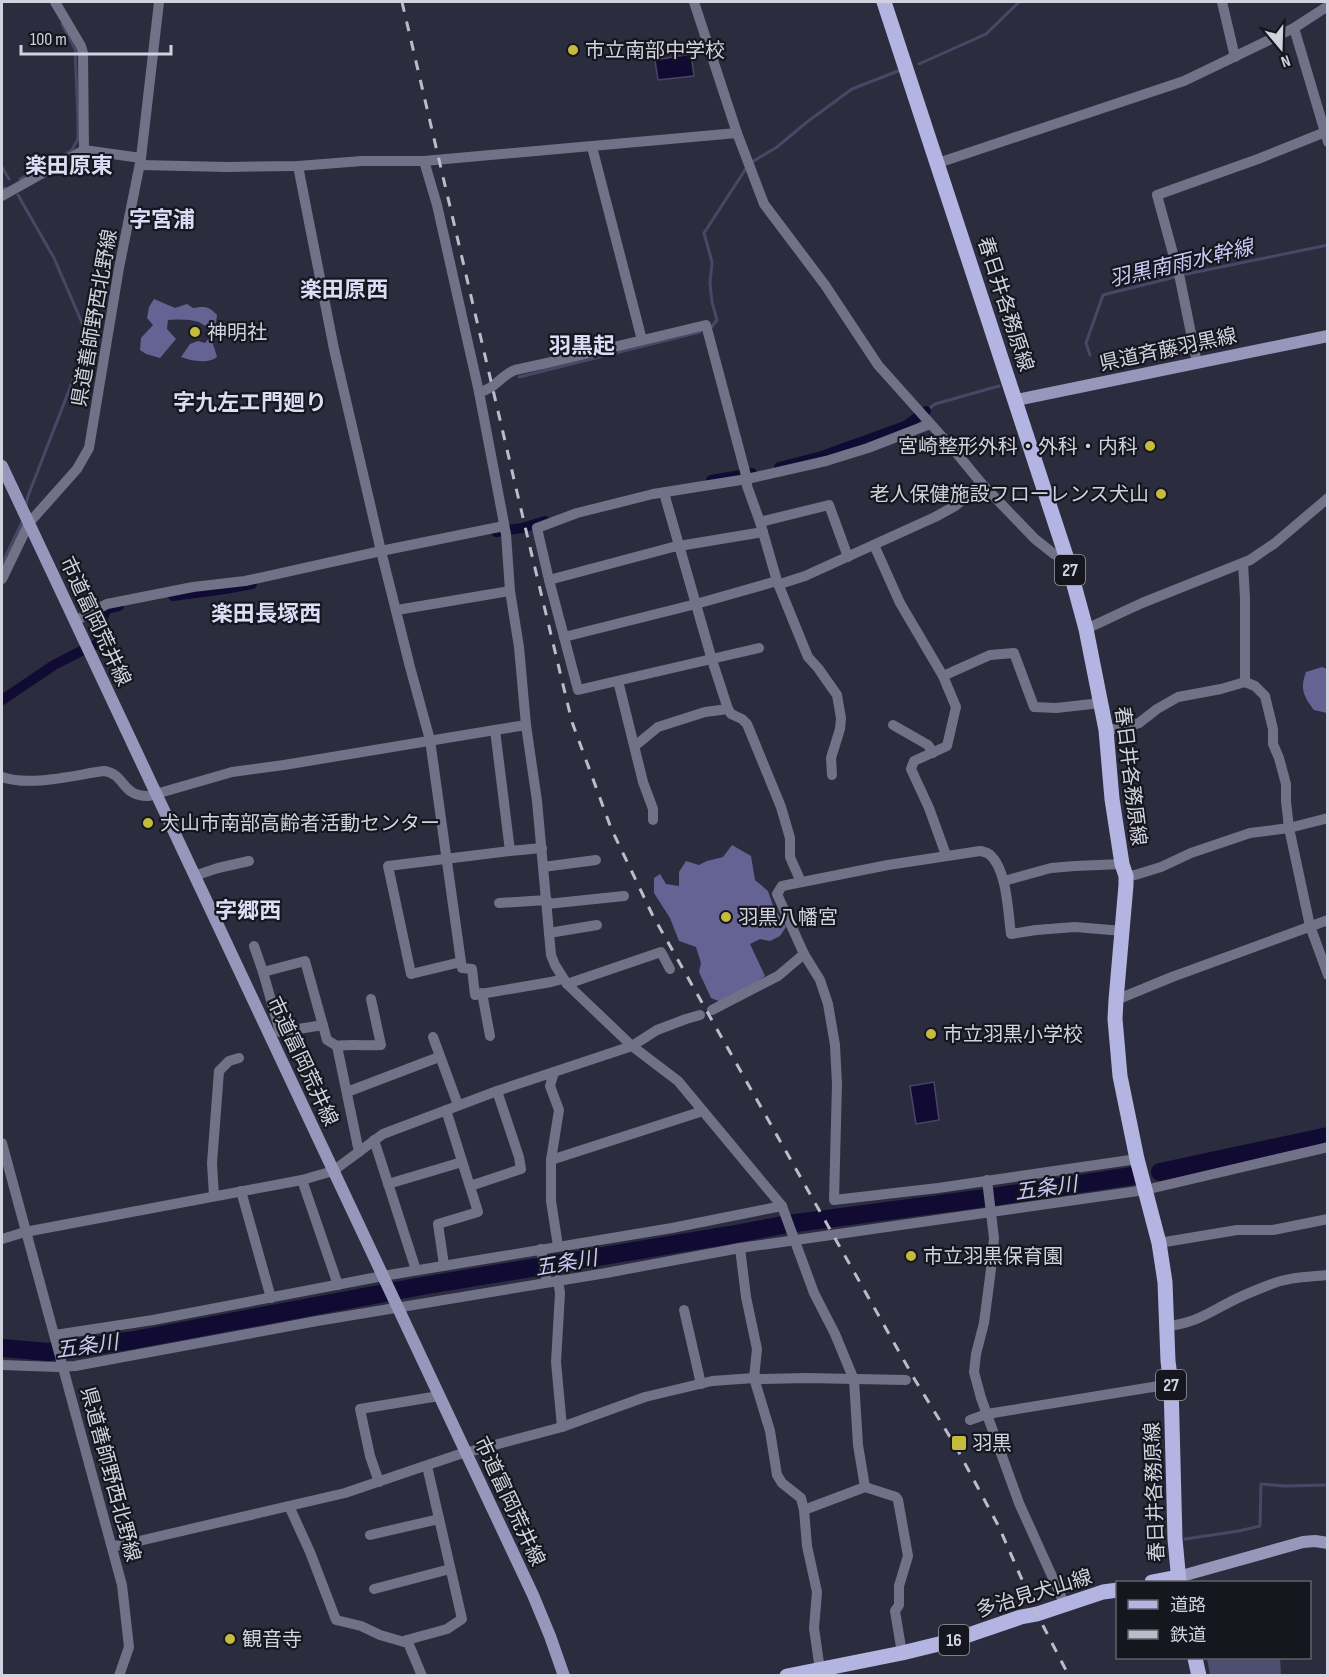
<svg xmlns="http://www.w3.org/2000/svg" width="1329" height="1677" viewBox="0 0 1329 1677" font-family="'Sofia Sans Condensed','Noto Sans JP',sans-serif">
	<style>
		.green { fill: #4e4e6e }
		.forest { fill: #646393 }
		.water { fill: #110a32; stroke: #4b4666; stroke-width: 1.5 }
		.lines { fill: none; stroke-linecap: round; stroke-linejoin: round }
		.stream { stroke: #4b4666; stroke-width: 3 }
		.canal { stroke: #110a32; stroke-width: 10 }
		.river { stroke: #110a32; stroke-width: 18 }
		.street { stroke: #717288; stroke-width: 10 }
		.secondary { stroke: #9797bb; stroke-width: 12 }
		.primary { stroke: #b4b4e2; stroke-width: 15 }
		.rail { stroke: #bcbcc9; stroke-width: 3; stroke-dasharray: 10 10; stroke-linecap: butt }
		.poi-dot { fill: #c6bc3c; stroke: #16161e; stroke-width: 2 }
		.labels { text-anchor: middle; stroke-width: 4.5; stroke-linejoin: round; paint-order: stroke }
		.shield { fill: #16161e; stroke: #999aa4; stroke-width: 1.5 }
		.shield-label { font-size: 18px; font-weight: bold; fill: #d1d2de }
		.poi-label { font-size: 20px; fill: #d1d2de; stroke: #16161e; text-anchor: start }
		.street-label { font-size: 20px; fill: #d1d2de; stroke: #16161e }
		.water-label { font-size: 21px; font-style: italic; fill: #c8c8f6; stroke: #16161e }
		.quarter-label { font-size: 22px; font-weight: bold; fill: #dbdcf5; stroke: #16161e }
	</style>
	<rect width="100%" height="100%" fill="#2c2c3f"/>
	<path class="green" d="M1207,1658H1280L1281,1675H1210Z"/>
	<g class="forest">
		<path d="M154,299L175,308L187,304L193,308C205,306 209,306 217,315L213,344L217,357C209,364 191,361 181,357L190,344L198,341L205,343L210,337L208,326C204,326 202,324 199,322C191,319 177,319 168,320L167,329L176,339L160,358L146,354L140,350L141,338L153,325L147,318L149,307Z"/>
		<path d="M1322,667L1327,669V713L1314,710C1303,696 1300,688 1306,672Z"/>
		<path d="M732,845L751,856L755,880L768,891L774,908L786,927L780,936L770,941L760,939L750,944L765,976L749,988L721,1002L711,998L699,972L701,963L696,947L679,941L670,918L654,893V878L660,874L666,884L679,886V872L686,861L699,865L707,861L723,857Z"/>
	</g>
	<g class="water">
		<path d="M691,54L694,76L658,80L655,60Z"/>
		<path d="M934,1082L939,1120L916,1124L910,1086Z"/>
	</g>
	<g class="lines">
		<g class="stream">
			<path d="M62,24L75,49L78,119V139L72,150L64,155"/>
			<path d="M919,64L986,34L1019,2"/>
			<path d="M752,162L777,147L807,122L852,89L898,71"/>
			<path d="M2,167L9,179"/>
			<path d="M20,179L45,166"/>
			<path d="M2,190L5,188"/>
			<path d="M18,195L54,258L89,339L28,496L26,505"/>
			<path d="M1182,275L1328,245"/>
			<path d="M710,329L717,320L712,302L710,283L712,262L704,233L747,167"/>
			<path d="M1090,355L1086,343L1103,295L1175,277"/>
			<path d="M519,377L700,332"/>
			<path d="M926,411L935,404L999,386"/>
			<path d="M2,564L23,520"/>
			<path d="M1185,1539L1239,1531L1260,1526L1261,1484L1284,1486L1328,1485"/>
		</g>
		<g class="canal">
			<path d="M779,467L822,456L905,426L926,411"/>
			<path d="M711,480L752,473"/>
			<path d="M496,532L522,528L545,521"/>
			<path d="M173,596L225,589L252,584"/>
			<path d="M2,700L54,665L89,647L101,643L96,631L107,609L119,606"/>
		</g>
		<g class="river">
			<path d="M1160,1172L1328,1136"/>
			<path d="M2,1348L49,1352L134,1340L422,1286L730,1235L788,1224L993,1197L1132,1176"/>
		</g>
		<g class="street">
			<path d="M55,2L81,46L83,53L84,150"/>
			<path d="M694,2L737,133L764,204L825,285L878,365L954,450L982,484L1035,539L1054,554L1067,559"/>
			<path d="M1222,2L1235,57"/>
			<path d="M1294,28L1328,142"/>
			<path d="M592,147L642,340"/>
			<path d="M424,161L437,205L479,392L506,534L510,591L519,647L526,725L537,801L551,955L555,965L567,984L632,1046L678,1081L782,1206L814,1293L835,1334L854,1380L858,1445L865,1487"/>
			<path d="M938,163L1184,81L1294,28L1328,6"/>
			<path d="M140,165L227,167L298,166L362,161H424L737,133"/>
			<path d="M298,166L334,349L381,551L410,667L430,740L461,962"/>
			<path d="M2,196L84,150L141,158"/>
			<path d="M1197,363L1180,279L1157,195L1258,159L1328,131"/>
			<path d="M479,392C494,390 501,375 515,370L547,363L706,325L747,479V486L760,522L777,581L801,640L808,657L818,668L837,695L841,718L840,729L831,758L832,775"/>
			<path d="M664,493L712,660L728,709L731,714L742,719L747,724L781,807L790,838V857L801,882"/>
			<path d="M760,522L829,505L848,557"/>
			<path d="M874,545L900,603L943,676L956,707L947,746L914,761L911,769L929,808L946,855"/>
			<path d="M1243,563L1245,598V682L1255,686L1265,696L1273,729V744L1279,758L1286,784V801L1289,828L1310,926L1328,975"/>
			<path d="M2,579L29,523L77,469L89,448L119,268L141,158L159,2"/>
			<path d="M549,580L673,547L763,532"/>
			<path d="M780,584L805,576L935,517L955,506L982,484"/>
			<path d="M397,610L510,591"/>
			<path d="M75,621L107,604L193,587L245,581L381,551L504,526"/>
			<path d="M1086,629L1142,603L1250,560L1275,543L1328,498"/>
			<path d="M564,637L696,604L777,581"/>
			<path d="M759,648L578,690L549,580L537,528L577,513L653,494L747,479L826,461L868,448L930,424"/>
			<path d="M943,676L990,655L1014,653L1034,707L1056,708L1101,703"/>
			<path d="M618,681L643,782L653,809V820"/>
			<path d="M893,725L928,745L933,753"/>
			<path d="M495,730L526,725"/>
			<path d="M1106,730L1124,728L1139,723L1157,709L1178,697L1221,689L1245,682"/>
			<path d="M635,746L658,727L705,712L728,709"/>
			<path d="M2,777C30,787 74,775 104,771C126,774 121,797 149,796L232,772L284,765L495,730L510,851L542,848"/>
			<path d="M510,851L388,866L411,974L461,962L462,968L472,969L475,995L551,982L562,979"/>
			<path d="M543,867L596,860"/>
			<path d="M194,876L218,868L249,861"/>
			<path d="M1126,876L1135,875L1161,867L1191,853L1250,833L1289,828L1328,818"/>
			<path d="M1004,881L1051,868L1075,866L1122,864"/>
			<path d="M499,903L547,900"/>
			<path d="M547,904L624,896"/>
			<path d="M1123,931L1075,927L1036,930L1011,934C1008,912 1007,868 989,854C988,853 981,851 980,851L888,865L782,886L777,894L804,954L820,980L828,1004L835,1045L837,1084L834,1200L938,1188L1137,1159"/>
			<path d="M549,933L597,925"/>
			<path d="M254,946L263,972L305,961L327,1040L337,1046L359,1152"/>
			<path d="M263,972L280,1032L323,1025"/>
			<path d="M567,984L661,952L670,969"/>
			<path d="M482,993L490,1036"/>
			<path d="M1116,1000L1172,977L1328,920"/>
			<path d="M712,1010L778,976L804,954"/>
			<path d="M433,1037L458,1105"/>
			<path d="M337,1046C351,1044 366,1046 381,1045L371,999"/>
			<path d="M554,1072L550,1086L559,1110L551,1160V1201L558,1246"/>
			<path d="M347,1092L439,1057"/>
			<path d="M374,1140L416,1270"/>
			<path d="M2,1143L122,1585L129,1647L119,1676"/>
			<path d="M551,1160L703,1111"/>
			<path d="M302,1180L338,1285"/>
			<path d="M987,1180L994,1238L991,1269L984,1323L976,1354L974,1372L981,1398L1019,1503L1065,1605"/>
			<path d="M388,1184L462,1162"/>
			<path d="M470,1186L521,1169L519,1157L497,1091"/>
			<path d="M241,1191L271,1298"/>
			<path d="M214,1196L212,1163L219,1071L229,1061L239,1058"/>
			<path d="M2,1239L25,1232L302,1180L333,1171L383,1134L497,1091L632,1046L657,1030L686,1019L700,1015"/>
			<path d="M1159,1243L1237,1230H1273L1328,1219"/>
			<path d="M740,1248L746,1297L757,1349L754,1378L770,1431L777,1475L782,1483L801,1498L804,1510L807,1546L817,1592L814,1628L820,1670"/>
			<path d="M541,1249L547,1282"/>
			<path d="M444,1265L438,1224L478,1212L446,1110"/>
			<path d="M558,1280L560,1293L556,1362L562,1427"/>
			<path d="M684,1310L701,1384"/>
			<path d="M1167,1326C1193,1324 1208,1313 1230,1302C1243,1295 1256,1290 1269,1285C1287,1277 1308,1277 1328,1275"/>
			<path d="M55,1335L153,1320L383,1276L672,1228L782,1206"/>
			<path d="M2,1365L57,1367L75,1366L317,1321L606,1273L740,1248L1145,1190L1328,1147"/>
			<path d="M970,1420L987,1414L1171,1384"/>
			<path d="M379,1482L370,1456L360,1409L439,1396"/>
			<path d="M289,1506L310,1552L336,1620L361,1626L380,1635L404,1642L407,1640L422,1676"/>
			<path d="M804,1510L865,1487L896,1497L898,1500L908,1556L899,1586V1605L895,1611L902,1653"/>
			<path d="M370,1535L439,1519"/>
			<path d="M112,1546L122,1545L345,1493L457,1455L562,1427L645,1397L712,1381L754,1378L760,1379L806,1378L906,1380"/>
			<path d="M374,1589L450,1569"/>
			<path d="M407,1640L447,1629L462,1619L427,1466"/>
		</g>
		<g class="secondary">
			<path d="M1016,400L1328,336"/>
			<path d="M2,466L533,1595L550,1636L564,1676"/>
			<path d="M1178,1577L1303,1542L1315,1541L1328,1543"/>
		</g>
		<g class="primary">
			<path d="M884,2L1067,559L1086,629L1106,730L1112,799L1122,864L1126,876V885L1116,1000L1115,1019L1120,1076L1137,1159L1159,1243L1165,1282L1168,1361L1171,1384L1175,1539L1179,1582"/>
			<path d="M1152,1582L1178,1577"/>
			<path d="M1195,1658L1199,1676"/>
			<path d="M787,1676L902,1653L951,1641L1021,1617L1037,1614L1103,1592L1118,1590"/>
		</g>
		<path class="rail" d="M402,2L528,539L572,722L611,828L652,914L915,1380L955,1445L999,1527L1037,1614L1069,1676"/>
	</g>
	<g class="poi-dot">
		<circle cx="573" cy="50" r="6"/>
		<circle cx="195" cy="332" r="6"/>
		<circle cx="1150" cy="446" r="6"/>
		<circle cx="1161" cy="494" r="6"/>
		<circle cx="148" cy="823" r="6"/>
		<circle cx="726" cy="917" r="6"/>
		<circle cx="931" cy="1034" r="6"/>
		<circle cx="911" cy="1256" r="6"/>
		<rect x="951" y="1435" width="16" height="16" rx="3"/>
		<circle cx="230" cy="1639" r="6"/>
	</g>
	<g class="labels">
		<g class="shield">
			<rect x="1055" y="555" width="30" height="30" rx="4.5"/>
			<rect x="1156" y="1370" width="30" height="30" rx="4.5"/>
			<rect x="939" y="1625" width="30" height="30" rx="4.5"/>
		</g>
		<g class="shield-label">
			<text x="1070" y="576">27</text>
			<text x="1171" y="1391">27</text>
			<text x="954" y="1646">16</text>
		</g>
		<g class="poi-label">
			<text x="585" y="57">市立南部中学校</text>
			<text x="207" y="339">神明社</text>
			<text x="1138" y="453" text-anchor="end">宮崎整形外科・外科・内科</text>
			<text x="1149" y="501" text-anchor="end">老人保健施設フローレンス犬山</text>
			<text x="160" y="830">犬山市南部高齢者活動センター</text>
			<text x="738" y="924">羽黒八幡宮</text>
			<text x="943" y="1041">市立羽黒小学校</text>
			<text x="923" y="1263">市立羽黒保育園</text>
			<text x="972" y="1450">羽黒</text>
			<text x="242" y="1646">観音寺</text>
		</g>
		<g class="street-label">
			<text transform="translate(1006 304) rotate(72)" y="7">春日井各務原線</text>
			<text transform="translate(94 318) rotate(-80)" y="7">県道善師野西北野線</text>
			<text transform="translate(1168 349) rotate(-12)" y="7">県道斉藤羽黒線</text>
			<text transform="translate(96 621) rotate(65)" y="7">市道富岡荒井線</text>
			<text transform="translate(1131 776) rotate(83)" y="7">春日井各務原線</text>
			<text transform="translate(303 1061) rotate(65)" y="7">市道富岡荒井線</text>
			<text transform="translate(111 1474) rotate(75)" y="7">県道善師野西北野線</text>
			<text transform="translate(1154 1492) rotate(-92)" y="7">春日井各務原線</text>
			<text transform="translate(510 1501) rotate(65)" y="7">市道富岡荒井線</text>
			<text transform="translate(1034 1593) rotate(-17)" y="7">多治見犬山線</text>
		</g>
		<g class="water-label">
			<text transform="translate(1181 263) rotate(-13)" y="7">羽黒南雨水幹線</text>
			<text transform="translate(1046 1188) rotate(-8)" y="7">五条川</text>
			<text transform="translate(566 1263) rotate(-10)" y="7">五条川</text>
			<text transform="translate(87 1346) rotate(-8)" y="7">五条川</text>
		</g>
		<g class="quarter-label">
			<text x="69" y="173">楽田原東</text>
			<text x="162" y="227">字宮浦</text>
			<text x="344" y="297">楽田原西</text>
			<text x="582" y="353">羽黒起</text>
			<text x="250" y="410">字九左エ門廻り</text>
			<text x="266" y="621">楽田長塚西</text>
			<text x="248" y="918">字郷西</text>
		</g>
	</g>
	<rect width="1329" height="1677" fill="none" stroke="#d1d2de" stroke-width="6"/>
	<rect x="1116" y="1581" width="195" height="78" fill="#16161e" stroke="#61616b" stroke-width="1.5"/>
	<rect x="1128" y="1600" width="30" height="9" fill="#b4b4e2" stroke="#61616b" stroke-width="1.5"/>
	<text x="1170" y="1611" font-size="18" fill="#d1d2de">道路</text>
	<rect x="1128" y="1630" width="30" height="9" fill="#bcbcc9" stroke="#61616b" stroke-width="1.5"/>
	<text x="1170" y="1641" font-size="18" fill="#d1d2de">鉄道</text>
	<g transform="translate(1281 48) rotate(161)" stroke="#16161e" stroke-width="4.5" paint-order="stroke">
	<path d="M0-4.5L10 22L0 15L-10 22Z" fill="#d1d2de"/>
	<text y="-9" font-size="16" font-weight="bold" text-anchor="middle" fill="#d1d2de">N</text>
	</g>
	<path d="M21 45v9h150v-9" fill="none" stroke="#d1d2de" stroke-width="3"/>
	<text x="30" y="45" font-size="18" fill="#d1d2de" stroke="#16161e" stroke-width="4.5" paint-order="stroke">100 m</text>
</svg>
